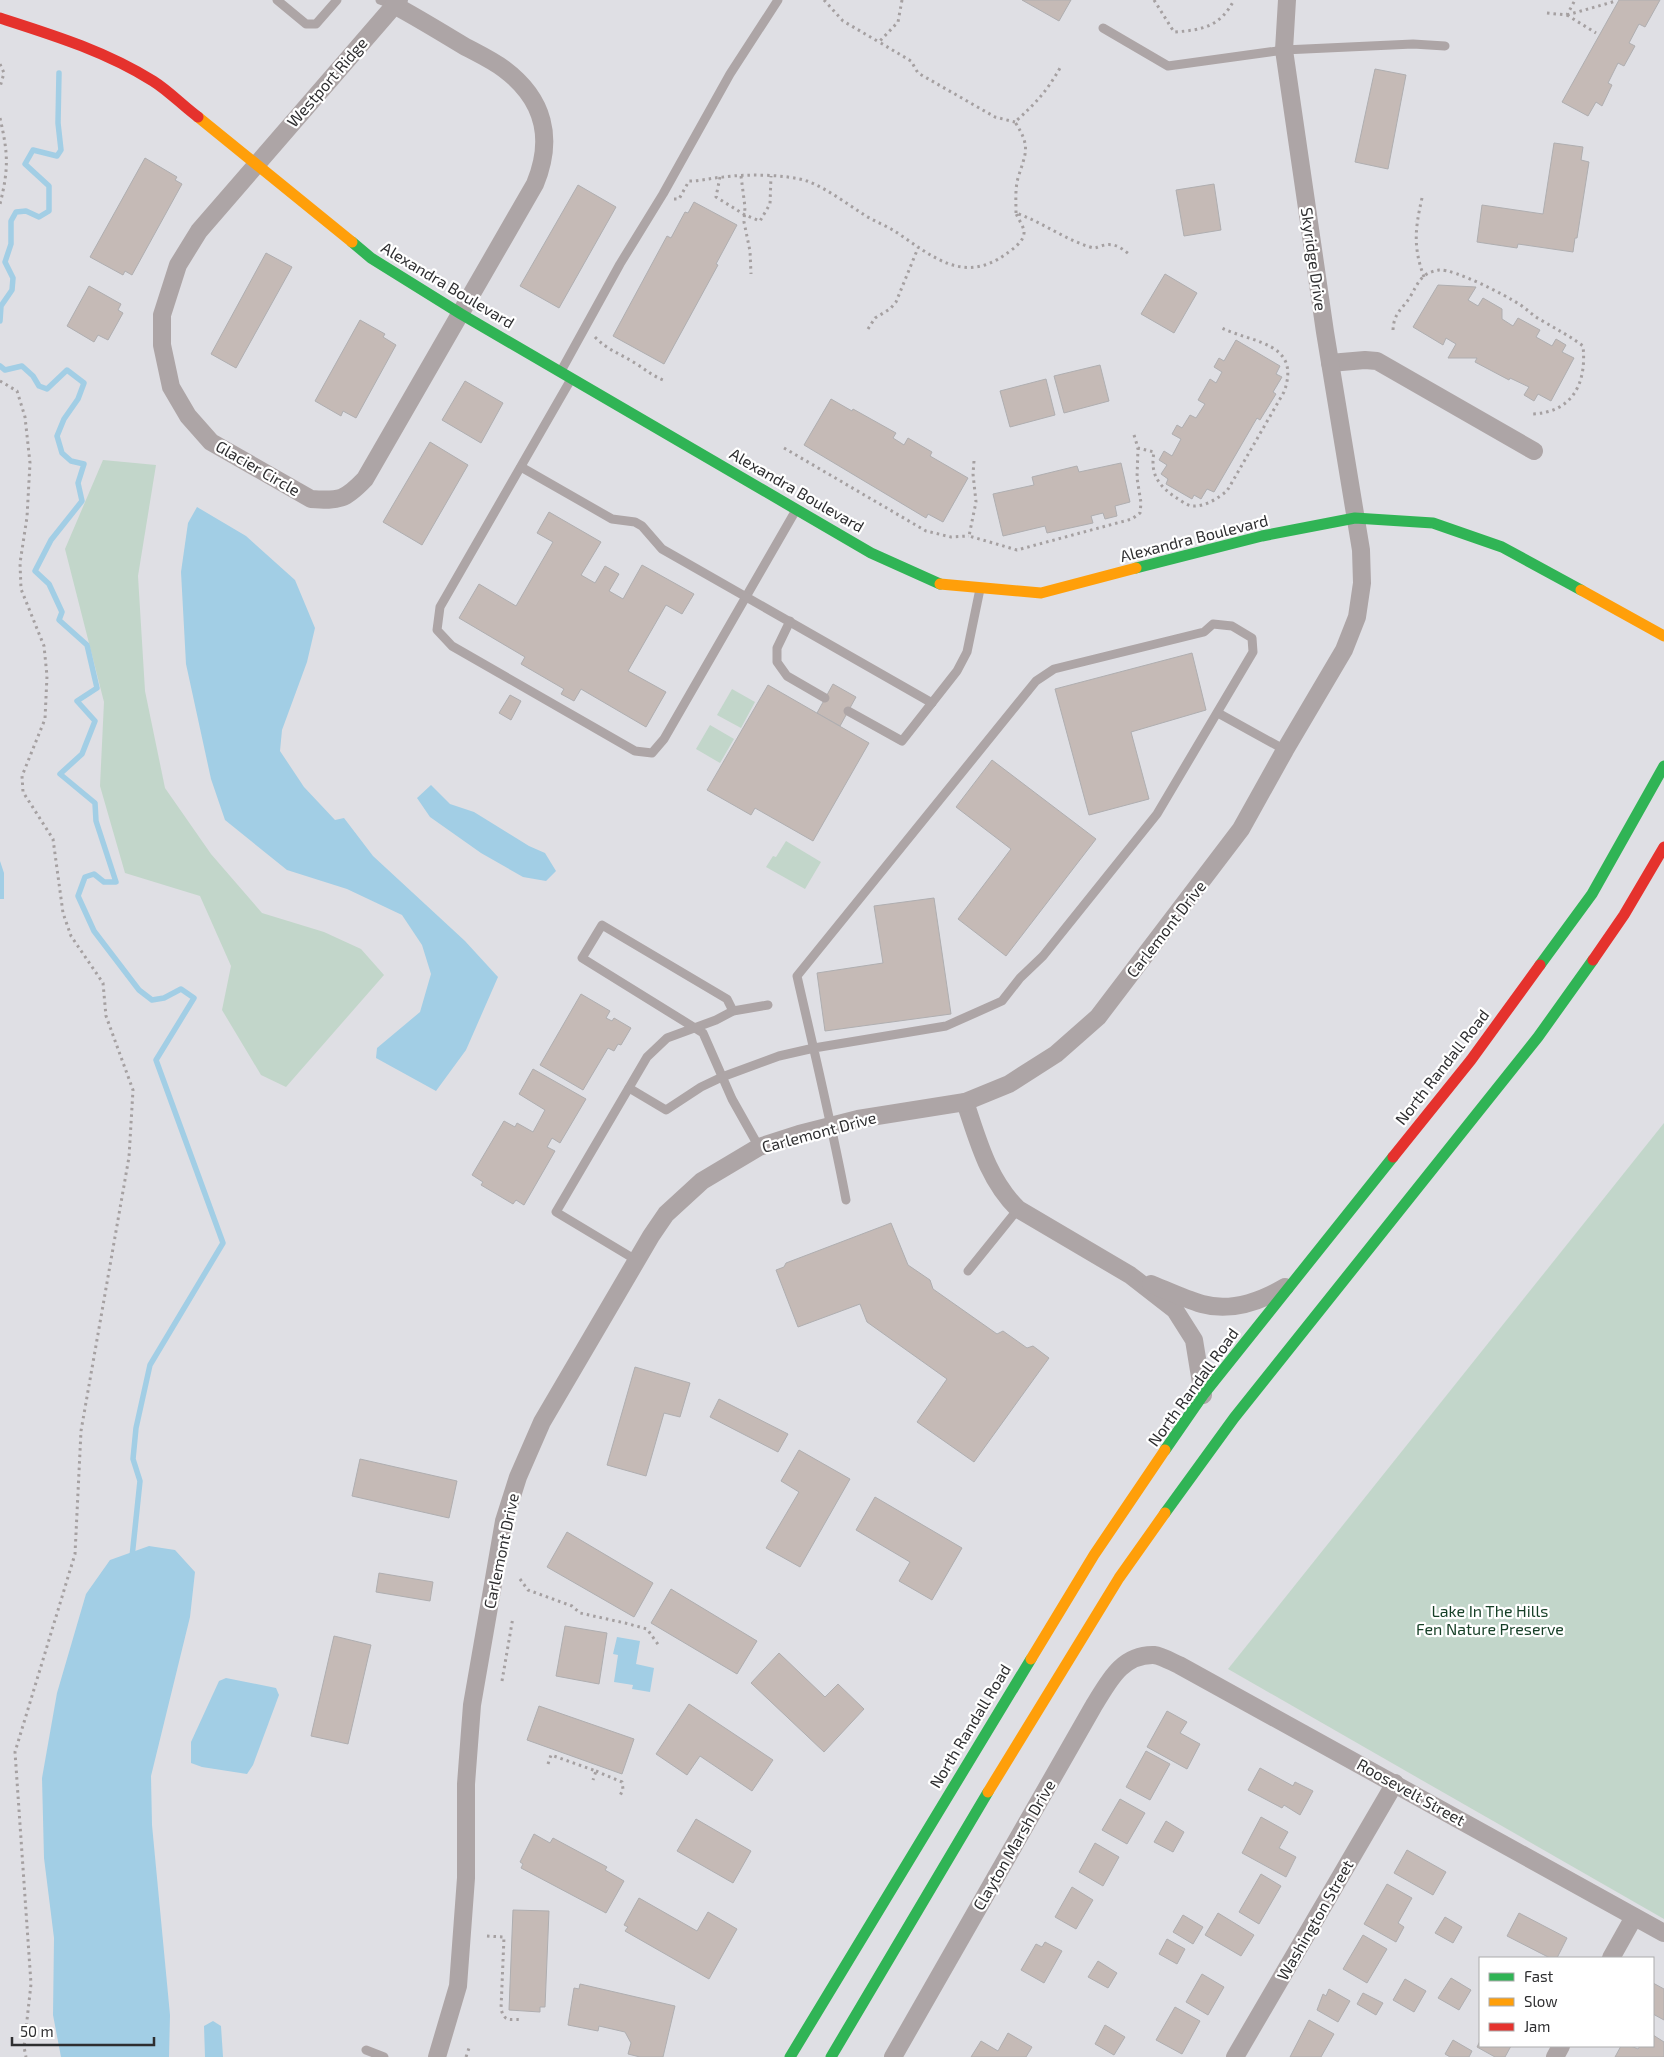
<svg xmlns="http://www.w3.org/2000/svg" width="1664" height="2057" viewBox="0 0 1664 2057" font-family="'Exo 2',sans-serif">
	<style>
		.green { fill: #c2d6ca }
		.water { fill: #a2cee5 }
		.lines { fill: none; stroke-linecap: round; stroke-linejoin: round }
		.stream { stroke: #a2cee5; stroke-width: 5.5 }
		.building { fill: #c5bab6; stroke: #afaeb0 }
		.path { stroke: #a5a0a1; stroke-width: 3; stroke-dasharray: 2.5 4; stroke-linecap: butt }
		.lane { stroke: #ada5a6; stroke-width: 9 }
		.street { stroke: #ada5a6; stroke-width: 18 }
		.fast { stroke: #30b455; stroke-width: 11 }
		.slow { stroke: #ff9f0a; stroke-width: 11 }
		.jam { stroke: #e5322d; stroke-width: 11 }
		.labels { text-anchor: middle; stroke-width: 4.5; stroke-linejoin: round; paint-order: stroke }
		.street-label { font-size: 16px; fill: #2e2e30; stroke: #fff }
		.park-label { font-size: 16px; fill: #153f26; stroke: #fff }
	</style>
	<rect width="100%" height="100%" fill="#dfdfe4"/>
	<g class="green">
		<path d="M103,460L156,465L138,576L145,691L165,788L211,854L262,913L324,932L361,949L384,975L286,1087L261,1075L222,1010L231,966L200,896L125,873L100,786L104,702L65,549Z"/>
		<path d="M732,689L755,702L741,728L717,715Z"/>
		<path d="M710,725L734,739L720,763L696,749Z"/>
		<path d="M786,841L821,862L805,889L766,867L773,856L776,857Z"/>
		<path d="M1664,1123V1919L1228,1669Z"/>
	</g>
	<g class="water">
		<path d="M197,507L246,536L295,580L315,628L307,662L282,730L280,751L304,787L335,820L344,818L373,856L465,941L498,977L466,1050L436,1091L376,1058L377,1048L420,1012L431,974L422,945L402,915L347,889L287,870L225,820L211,779L186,664L181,572L188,523Z"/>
		<path d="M431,785L450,804L474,812L529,846L545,853L556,871L546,881L523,877L481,853L430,817L417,798Z"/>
		<path d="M0,861L4,873V899H0Z"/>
		<path d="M149,1546L175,1550L195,1572L190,1617L151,1776L152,1825L170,2015L169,2057H61L53,2015L54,1938L44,1858L42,1778L57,1693L86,1594L110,1560Z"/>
		<path d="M617,1637L640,1641L636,1664L654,1668L650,1692L632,1689L633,1685L614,1682L618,1655L613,1654Z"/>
		<path d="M226,1678L276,1688L279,1695L253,1765L247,1774L202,1767L191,1763V1742L219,1681Z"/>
		<path d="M213,2021L221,2026L223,2057H205L204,2026Z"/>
	</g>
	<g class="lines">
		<g class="stream">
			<path d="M0,321L1,306L12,290L13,278L5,262L11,244V221L16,212L26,211L39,217L49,211V186L25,164L33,150L57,156L61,150L58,123L59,73"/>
			<path d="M0,366L5,370L22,366L33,376L39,386L47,389L67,370L84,383L78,399L64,419L57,436L62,453L71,461L84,464L78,483L82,501L51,540L35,571L49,584L62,612L59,620L87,645L97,688L77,701L95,721L82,754L60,774L95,803L96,821L116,882H104L94,874L85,877L78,896L94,931L139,990L152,1000L164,998L181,989L194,998L156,1060L223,1243L150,1365L136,1428L133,1459L140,1481L132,1557"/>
		</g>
	</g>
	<g class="building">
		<path d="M1022,0H1071L1059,21Z"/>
		<path d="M1619,0H1660L1645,27L1639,24L1629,43L1635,46L1624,66L1618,63L1608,83L1612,85L1602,106L1596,102L1588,116L1562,102Z"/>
		<path d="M1375,69L1406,75L1388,169L1355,162Z"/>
		<path d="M1554,143L1583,147L1581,160L1589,162L1577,238H1575L1573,252L1518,244L1517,248L1477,242L1482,205L1543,214Z"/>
		<path d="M145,158L177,177L175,180L182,184L132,275L125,271L123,275L90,257Z"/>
		<path d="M1214,184L1221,230L1184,236L1176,190Z"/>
		<path d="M578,185L616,207L559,308L520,286Z"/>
		<path d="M694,202L737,225L716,264L718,265L664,364L613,336L667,236L671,238L685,212L688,213Z"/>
		<path d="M266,253L292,267L236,368L211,354Z"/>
		<path d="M1165,274L1197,293L1174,333L1141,314Z"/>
		<path d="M1438,285L1476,287L1468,300L1478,306L1483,298L1502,309V319L1513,326L1518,318L1540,330L1536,337L1552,346L1556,339L1566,345L1562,352L1574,358L1551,401L1538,394L1534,401L1524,395L1529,387L1510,378L1509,380L1475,362L1477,358H1448L1456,344L1446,338L1443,345L1413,327Z"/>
		<path d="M89,286L121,304L118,310L123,313L108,340L98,335L94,342L67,326Z"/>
		<path d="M360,320L385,334L383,337L396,345L356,418L343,411L341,416L315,401Z"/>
		<path d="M1236,340L1280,366L1276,374L1282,377L1273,392L1276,394L1260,420L1257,418L1214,492L1207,489L1201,499L1194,495L1192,499L1166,484L1168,479L1161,474L1167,465L1159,460L1164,451L1172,456L1181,439L1172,434L1177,425L1182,428L1190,415L1196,418L1205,404L1198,400L1210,379L1216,383L1222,372L1214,367L1219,358L1224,361Z"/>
		<path d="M1100,365L1109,401L1064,413L1054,376Z"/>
		<path d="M1046,379L1055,415L1010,427L1000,391Z"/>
		<path d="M465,381L503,403L481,443L442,420Z"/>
		<path d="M831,399L852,411L853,409L896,433L893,438L904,445L908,438L932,452L930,456L968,478L943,522L928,514L926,518L804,445Z"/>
		<path d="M430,442L468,465L422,545L383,522Z"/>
		<path d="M1121,463L1130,502L1115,506L1117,516L1105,519L1103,513L1091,516L1093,523L1047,533L1045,526L1003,536L993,494L1034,485L1032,477L1077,466L1079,472Z"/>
		<path d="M549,512L601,542L581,575L595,583L605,566L619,574L609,591L623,599L642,565L694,594L682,614L666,605L628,671L666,692L646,727L581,689L574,701L561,694L564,689L521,664L525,657L459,618L479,584L516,606L553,542L537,533Z"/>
		<path d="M1192,653L1206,710L1131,732L1149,799L1089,815L1055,689Z"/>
		<path d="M833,684L856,697L840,726L817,713Z"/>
		<path d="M768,685L869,743L813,841L755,808L751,815L707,790Z"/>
		<path d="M510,695L521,701L511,720L499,713Z"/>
		<path d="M992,760L1096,839L1006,956L958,919L1011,849L956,807Z"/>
		<path d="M934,898L951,1014L825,1031L817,973L883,963L874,906Z"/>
		<path d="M581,994L610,1011L606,1018L612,1021L614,1018L631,1028L621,1045L618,1044L614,1051L608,1048L583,1090L540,1065Z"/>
		<path d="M533,1069L586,1099L560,1143L552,1138L547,1147L555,1151L524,1205L516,1200L513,1204L481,1185L483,1182L472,1175L504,1121L515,1127L517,1123L533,1132L545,1110L519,1094Z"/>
		<path d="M891,1223L908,1265L930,1280L933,1289L997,1334L1003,1331L1027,1348L1033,1346L1049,1358L974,1462L917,1422L947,1379L867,1322L860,1304L798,1327L776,1270L784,1267L786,1263Z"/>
		<path d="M635,1367L690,1383L680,1417L664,1413L646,1476L607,1465Z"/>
		<path d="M719,1399L788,1434L778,1452L710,1417Z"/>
		<path d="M799,1450L850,1479L800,1567L766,1548L799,1492L781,1481Z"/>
		<path d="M360,1459L457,1481L449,1518L352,1496Z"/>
		<path d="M875,1497L962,1548L932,1600L899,1581L910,1562L856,1530Z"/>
		<path d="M567,1532L653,1583L634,1617L547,1567Z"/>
		<path d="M379,1573L433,1582L430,1601L376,1592Z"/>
		<path d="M671,1589L757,1641L737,1674L651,1623Z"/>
		<path d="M565,1626L607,1633L599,1684L556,1676Z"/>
		<path d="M334,1636L371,1645L348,1744L311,1736Z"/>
		<path d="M779,1653L825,1697L838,1684L864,1709L824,1752L751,1683Z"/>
		<path d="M689,1704L773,1760L752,1791L700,1756L687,1775L656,1754Z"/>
		<path d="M539,1706L634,1739L622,1774L527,1740Z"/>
		<path d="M1167,1711L1187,1722L1180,1733L1200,1744L1187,1769L1147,1747Z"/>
		<path d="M1146,1751L1170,1764L1150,1800L1126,1787Z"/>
		<path d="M1260,1768L1293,1786L1295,1782L1313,1791L1300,1815L1284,1805L1282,1808L1248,1790Z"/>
		<path d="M1120,1799L1145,1813L1127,1844L1102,1830Z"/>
		<path d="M1261,1817L1288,1832L1279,1848L1296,1857L1286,1877L1242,1853Z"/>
		<path d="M696,1819L751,1851L733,1883L677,1851Z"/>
		<path d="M1166,1821L1184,1832L1173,1852L1154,1842Z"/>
		<path d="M534,1834L550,1843L553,1838L607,1867L605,1870L624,1881L606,1913L521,1868L523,1864L520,1862Z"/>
		<path d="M1095,1843L1119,1857L1103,1886L1079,1872Z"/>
		<path d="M1407,1850L1446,1872L1433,1895L1394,1873Z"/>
		<path d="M1261,1874L1281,1886L1259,1924L1239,1912Z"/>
		<path d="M1387,1884L1412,1898L1398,1923L1404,1927L1396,1942L1364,1924Z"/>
		<path d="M1072,1887L1093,1900L1076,1929L1055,1917Z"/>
		<path d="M639,1898L697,1931L708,1912L737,1929L709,1979L625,1931L628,1927L624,1925Z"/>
		<path d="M513,1910L549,1911L545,2007H540V2012L509,2010Z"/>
		<path d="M1218,1913L1254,1935L1241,1956L1205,1935Z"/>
		<path d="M1519,1913L1567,1938L1557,1958H1550L1507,1936Z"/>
		<path d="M1183,1915L1203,1927L1193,1944L1173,1932Z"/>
		<path d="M1445,1917L1462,1927L1453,1943L1435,1933Z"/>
		<path d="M1363,1935L1387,1949L1367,1983L1343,1969Z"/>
		<path d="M1167,1939L1185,1949L1177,1964L1159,1954Z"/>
		<path d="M1045,1942L1062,1951L1044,1983L1021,1970L1036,1944L1042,1947Z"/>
		<path d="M1098,1961L1117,1973L1108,1988L1088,1977Z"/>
		<path d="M1202,1974L1224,1987L1208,2015L1186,2002Z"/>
		<path d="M1451,1978L1471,1990L1459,2010L1438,1998Z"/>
		<path d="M1405,1979L1426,1991L1414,2012L1393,2000Z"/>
		<path d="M1653,1983L1664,1989V2020L1653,2014Z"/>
		<path d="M580,1984L675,2006L663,2057H640L628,2054L631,2043L625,2032L599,2026L598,2031L568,2025L574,1988L579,1989Z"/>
		<path d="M1329,1989L1350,2001L1338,2022L1317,2010L1323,1994L1326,1996Z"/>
		<path d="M1363,1993L1383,2003L1376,2015L1357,2004Z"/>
		<path d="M1175,2007L1200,2021L1182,2054L1156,2040Z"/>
		<path d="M1309,2020L1334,2034L1321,2057H1290Z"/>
		<path d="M1105,2025L1125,2037L1114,2055L1095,2044Z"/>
		<path d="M1008,2033L1032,2047L1026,2057H971L981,2041L998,2051Z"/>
		<path d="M1653,2035L1664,2042V2057H1615L1621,2046H1631L1638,2049L1640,2046H1653Z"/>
		<path d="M1453,2040L1472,2051L1469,2057H1450L1445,2054Z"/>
		<path d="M1480,2041V2046H1511L1505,2057H1495L1477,2047Z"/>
	</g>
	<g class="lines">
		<g class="path">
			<path d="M824,0L843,21L879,42"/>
			<path d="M902,0L898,22L879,42L911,61L918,73L995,117L1015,122"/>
			<path d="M1154,0L1174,32C1202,30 1220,27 1234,0"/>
			<path d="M1547,13L1567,15L1575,0"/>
			<path d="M1567,15L1616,1"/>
			<path d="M1567,15L1596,33"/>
			<path d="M0,64L4,73L0,87"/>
			<path d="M0,118C8,153 9,168 0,204"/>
			<path d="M741,176L745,207L744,222L750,251L751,274"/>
			<path d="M720,177L716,197L745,215L760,221L770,204L771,176"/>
			<path d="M1422,198C1415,229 1413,247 1424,277"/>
			<path d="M674,199H679L689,181C701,181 711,178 723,177C746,174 785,174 807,181C828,189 847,204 866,216C876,222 887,226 896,232C932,256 963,285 1006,254C1013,249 1025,241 1024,231C1023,225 1018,219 1016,213C1042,222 1064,239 1090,247C1095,249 1097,247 1101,246C1113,242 1120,247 1129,254"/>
			<path d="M1016,213C1016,201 1015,189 1018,178C1026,152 1031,147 1015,122C1035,104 1047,91 1060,68"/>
			<path d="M868,329L875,318L890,309L896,302L918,248"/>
			<path d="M1393,330C1394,312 1402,310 1410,297C1418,284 1420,273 1439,270C1455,269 1505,295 1519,304C1527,309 1533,316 1541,320C1556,329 1570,336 1583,346C1587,384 1572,413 1531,414"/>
			<path d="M595,337C607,350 621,354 635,363C646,370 654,377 666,381"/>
			<path d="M0,381L17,391L25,417L30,463L27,517L20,563L21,589L44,646L47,676L45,719L22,776L23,792L53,839L63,913L71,936L103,983L106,1016L133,1090L129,1157L81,1431L75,1554L15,1752L31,1984L24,2047L26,2057"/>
			<path d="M1134,435L1138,448L1154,452C1150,474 1158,485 1175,497C1180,500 1186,505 1192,506C1205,507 1218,498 1227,491L1284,392C1302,342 1252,343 1222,328"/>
			<path d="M784,448L926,531L951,537L969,536"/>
			<path d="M974,461L973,474L976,502L969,536L1017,550L1132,519L1140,513L1141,503L1137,478L1138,448"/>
			<path d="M520,1579L528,1590L572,1606L580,1613L625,1623L647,1629L660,1647"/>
			<path d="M502,1681L513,1617"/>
			<path d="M548,1764L551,1755L596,1771L593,1780"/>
			<path d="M596,1771L622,1782L623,1789L620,1796"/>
			<path d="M487,1936L504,1937L501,2009C505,2024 511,2018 523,2020"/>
			<path d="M466,2057L470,2045"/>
		</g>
		<g class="lane">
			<path d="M277,0L306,24H316L337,0"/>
			<path d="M380,0L394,5"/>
			<path d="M1103,28L1168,66L1284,50L1413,44L1445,46"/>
			<path d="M561,371L620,264L663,194L730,74L778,0"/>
			<path d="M570,381L440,607L437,630L452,646L635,751L652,753L664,739L796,510"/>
			<path d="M521,467L612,519L635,522L642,526L662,549L932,703"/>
			<path d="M790,621L777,648V662L787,676L825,698"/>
			<path d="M848,711L902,741L957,671L967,652L980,589"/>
			<path d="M1218,713L1285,750"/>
			<path d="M733,1011L727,999L602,925L582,958L703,1033L732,1099L759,1147"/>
			<path d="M629,1088L666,1110L701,1087L722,1077L779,1056L814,1048L946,1026L1002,1001L1020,978L1043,956L1157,814L1253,652L1252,638L1232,626L1213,624L1204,632L1054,669L1036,681L797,976C814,1051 832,1125 846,1200"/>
			<path d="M636,1260L556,1212L647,1057L667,1038L716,1020L733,1011L768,1005"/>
			<path d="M968,1271L1018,1209"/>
			<path d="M366,2050L384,2057"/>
		</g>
		<g class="street">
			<path d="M394,5C418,18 441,32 464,46C477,53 492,60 504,69C544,99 554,138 535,184L365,479C345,500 340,501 311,499L211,442L188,416L171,387L162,345V315L178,265L199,231L399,0"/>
			<path d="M1330,363L1365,360L1377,361L1534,451"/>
			<path d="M965,1102C978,1140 988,1180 1018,1209L1130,1275L1175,1310L1194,1340L1203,1395"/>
			<path d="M1151,1284C1168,1291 1185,1299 1202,1304C1230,1312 1261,1301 1285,1287"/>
			<path d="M1611,1958L1634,1917"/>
			<path d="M437,2057L458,1986L466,1878V1784L472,1705L504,1521L518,1477L542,1422L651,1236L666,1214L702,1181L759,1147L799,1134L858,1119L965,1102L1009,1084L1056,1054L1098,1017L1241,829L1285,750L1344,650L1357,617L1362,583L1361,550L1325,332L1284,50L1287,0"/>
			<path d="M893,2057L1093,1707C1108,1683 1121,1654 1154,1655C1162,1656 1172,1662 1179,1665L1664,1933"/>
			<path d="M1235,2057L1395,1783"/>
			<path d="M1555,2057L1561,2046"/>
		</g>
		<g class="fast">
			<path d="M352,242L371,258L461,314L871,553L940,584"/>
			<path d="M1136,568L1262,536L1355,518L1433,523L1502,547L1581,590"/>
			<path d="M1540,965L1592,894L1664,766"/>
			<path d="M1165,1450L1203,1395L1393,1157"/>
			<path d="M1165,1513L1234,1418L1538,1037L1593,960"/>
			<path d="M790,2057L1031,1659"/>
			<path d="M831,2057L988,1792"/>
		</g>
		<g class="slow">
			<path d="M198,117L352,242"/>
			<path d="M940,584L1041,593L1136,568"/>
			<path d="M1581,590L1664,636"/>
			<path d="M1031,1659L1094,1555L1165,1450"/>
			<path d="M988,1792L1119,1578L1165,1513"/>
		</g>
		<g class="jam">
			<path d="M0,18C53,35 105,51 153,81C169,91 183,106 198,117"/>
			<path d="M1593,960L1624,915L1664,847"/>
			<path d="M1393,1157L1471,1060L1540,965"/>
		</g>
	</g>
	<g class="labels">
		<g class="street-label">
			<text transform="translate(327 82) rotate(-49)" y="6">Westport Ridge</text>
			<text transform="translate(1314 259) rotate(82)" y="6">Skyridge Drive</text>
			<text transform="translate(448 285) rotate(31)" y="6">Alexandra Boulevard</text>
			<text transform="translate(258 468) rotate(30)" y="6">Glacier Circle</text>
			<text transform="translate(797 490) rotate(30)" y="6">Alexandra Boulevard</text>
			<text transform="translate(1194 538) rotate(-14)" y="6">Alexandra Boulevard</text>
			<text transform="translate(1166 929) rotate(-52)" y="6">Carlemont Drive</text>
			<text transform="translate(1442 1067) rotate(-52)" y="6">North Randall Road</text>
			<text transform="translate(819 1132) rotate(-15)" y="6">Carlemont Drive</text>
			<text transform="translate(1193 1387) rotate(-54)" y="6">North Randall Road</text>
			<text transform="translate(501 1551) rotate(-78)" y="6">Carlemont Drive</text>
			<text transform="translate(970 1726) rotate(-59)" y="6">North Randall Road</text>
			<text transform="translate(1411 1792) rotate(29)" y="6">Roosevelt Street</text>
			<text transform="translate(1014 1845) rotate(-60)" y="6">Clayton Marsh Drive</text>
			<text transform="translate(1315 1920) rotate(-60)" y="6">Washington Street</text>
		</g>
		<g class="park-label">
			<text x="1490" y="1617">Lake In The Hills<tspan x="1490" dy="18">Fen Nature Preserve</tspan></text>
		</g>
	</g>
	<rect x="1479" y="1957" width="175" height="90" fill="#ffffff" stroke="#ababac"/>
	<rect x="1489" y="1973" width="25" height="8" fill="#30b455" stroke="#ababac"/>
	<text x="1524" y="1982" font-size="15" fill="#2e2e30">Fast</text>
	<rect x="1489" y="1998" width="25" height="8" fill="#ff9f0a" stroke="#ababac"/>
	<text x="1524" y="2007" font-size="15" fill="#2e2e30">Slow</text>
	<rect x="1489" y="2023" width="25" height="8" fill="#e5322d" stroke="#ababac"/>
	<text x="1524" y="2032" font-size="15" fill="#2e2e30">Jam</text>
	<path d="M12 2037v8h142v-8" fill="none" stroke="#2e2e30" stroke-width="2.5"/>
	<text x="20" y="2037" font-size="15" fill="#2e2e30" stroke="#ffffff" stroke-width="4" paint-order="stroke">50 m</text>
</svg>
